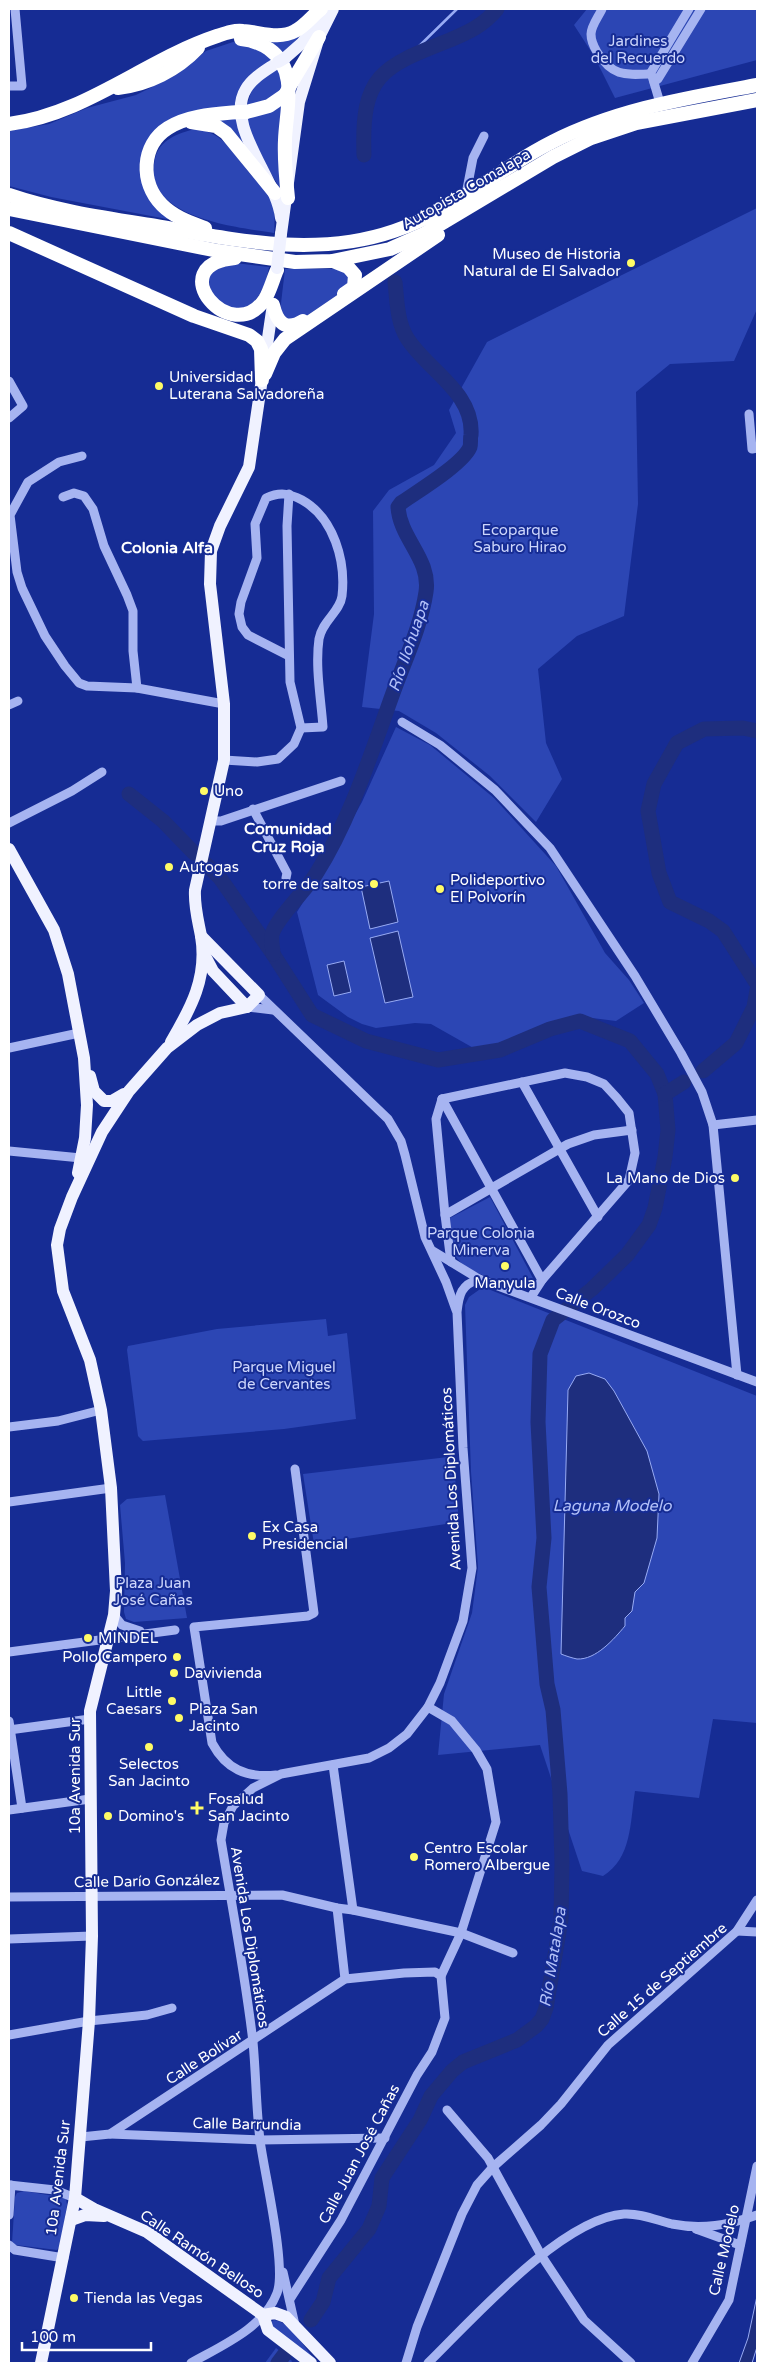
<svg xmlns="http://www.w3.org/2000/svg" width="766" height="2372" viewBox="0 0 766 2372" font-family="'Varela Round',sans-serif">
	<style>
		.green { fill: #2c46b4 }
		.water { fill: #1e2e7e; stroke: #98abf4 }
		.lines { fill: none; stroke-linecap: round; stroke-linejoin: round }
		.stream { stroke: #98abf4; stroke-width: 2.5 }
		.river { stroke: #1e2e7e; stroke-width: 15 }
		.minor { stroke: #a6b4f1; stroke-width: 9 }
		.major { stroke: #f0f2ff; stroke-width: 12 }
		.highway { stroke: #fff; stroke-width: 14 }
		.major-bridge { stroke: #f0f2ff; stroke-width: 12 }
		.highway-bridge { stroke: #fff; stroke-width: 14 }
		.poi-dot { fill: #fffb66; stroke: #162c94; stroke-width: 2 }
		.labels { text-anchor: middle; stroke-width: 4; stroke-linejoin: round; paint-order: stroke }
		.park-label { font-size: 15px; fill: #cdd6fc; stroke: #162c94 }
		.street-label { font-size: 15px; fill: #fff; stroke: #162c94 }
		.poi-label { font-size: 15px; fill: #fff; stroke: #162c94; text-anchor: start }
		.neighbourhood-label { font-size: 16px; font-weight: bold; fill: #fff; stroke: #162c94 }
		.water-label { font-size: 16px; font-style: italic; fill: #b2c0f8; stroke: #162c94 }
	</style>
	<rect width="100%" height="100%" fill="#162c94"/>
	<g class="green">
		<path d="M587,9H757V60L615,98L594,56L574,25Z"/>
		<path d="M306,29L283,55L267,39Z"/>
		<path d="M233,42H241L276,59L239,109L193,113L142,154L172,220L51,197L9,186V131L49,124L87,108L136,95L176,75L206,51Z"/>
		<path d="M281,66L284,83L280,94L246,108L253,86Z"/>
		<path d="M285,101V197L253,143L246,115Z"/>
		<path d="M239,116L256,163L211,119Z"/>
		<path d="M195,129C225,132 234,155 252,176C257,182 266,187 270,195C275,207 275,220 274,233C236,227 141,218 155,159C159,140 178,133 195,129Z"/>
		<path d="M757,208V309L734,361L670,364L636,392L638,504L624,616L577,636L538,669L546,743L562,779L536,822L490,776L436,733L399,711L362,707L374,614L373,511L389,490L434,465L456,433L449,410L487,342Z"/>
		<path d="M235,263L269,267C266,286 255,314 230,308C224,306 217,302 212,299L208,275L210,272Z"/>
		<path d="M285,269H337L343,271L350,278L345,290L299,321H289L280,312Z"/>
		<path d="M396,727L430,745L494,798L556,866L605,953L629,980L644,1003L616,1021L584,1017L540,1028L500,1046L477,1050L431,1024L415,1023L376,1028L362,1024L348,1017L318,995L297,912L332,856L362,802Z"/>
		<path d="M490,1197L534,1280L527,1287C506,1282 463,1275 454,1253C450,1243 451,1228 450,1218Z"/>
		<path d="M483,1287L757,1396V1723L713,1719L699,1798L635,1791C630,1823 632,1858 603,1876L582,1871L540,1745L438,1755L444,1694L472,1613L478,1567L471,1472L465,1305L469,1297Z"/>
		<path d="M326,1319L328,1336L347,1333L356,1419L284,1429L143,1441L138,1436L127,1350L128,1346L217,1329Z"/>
		<path d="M448,1457L454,1466L459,1522L314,1544L303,1474Z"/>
		<path d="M165,1495L187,1618L134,1622L126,1619L124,1612L125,1563L120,1505L127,1499Z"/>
		<path d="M24,2191L66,2198L67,2205L60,2246L57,2250L16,2245L12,2243L15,2197L17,2193Z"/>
		<path d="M274,2320C291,2322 305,2349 316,2361L272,2329L271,2322Z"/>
		<path d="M276,2348L292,2361L291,2363H265Z"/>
	</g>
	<g class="water">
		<path d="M389,881L398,922L370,929L361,887Z"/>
		<path d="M398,931L413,997L385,1003L370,938Z"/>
		<path d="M344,961L351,992L334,996L327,965Z"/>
		<path d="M589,1373L605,1379L614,1391L647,1451L659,1494L657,1538L644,1583L635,1592L632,1611L625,1618V1626C614,1639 596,1660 577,1659C572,1658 566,1656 561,1654L568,1390L576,1376Z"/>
		<path d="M757,2296V2347L752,2363H739L748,2338Z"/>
	</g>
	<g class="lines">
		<path class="stream" d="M409,56L457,9"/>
		<g class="river">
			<path d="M364,155C361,75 381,67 450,40C469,32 484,25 497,9"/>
			<path d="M757,731L743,728L704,729L677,743L654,784L648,811L659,873L670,902L709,921L723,931L757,984"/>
			<path d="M129,794L163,821L194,853"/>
			<path d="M206,864L220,878L273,954L312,1015L366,1041L438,1060L500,1050L550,1029L580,1021L630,1041L657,1074L665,1094L668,1130L665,1157L655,1208L649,1225L627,1255L592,1289L553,1320L540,1354L538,1422L544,1538L539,1587L547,1684L553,1710L560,1794L562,1863L561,1920L546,2008L542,2019L536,2026L517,2040L463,2062L452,2071L431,2096L420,2120L382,2178L379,2206L369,2229L329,2278L323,2302L311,2320"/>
			<path d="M273,954C273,948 271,941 272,935C274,921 307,889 316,874C350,821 372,751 393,693C405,660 421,626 426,592C431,559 400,539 398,507L401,503C418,491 463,464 470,447C471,444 470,438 471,435C474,392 427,370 407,338C397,322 397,300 395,282"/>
			<path d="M703,1071L736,1043L754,1007L757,990"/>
			<path d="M665,1094L684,1082"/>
			<path d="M278,2363L284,2355"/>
		</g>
		<g class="minor">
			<path d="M602,9C599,16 591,26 591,34C591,39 594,47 597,52C612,76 624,75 650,74"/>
			<path d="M650,74L689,9"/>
			<path d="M652,76L660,103"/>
			<path d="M654,82L658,79L701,9"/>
			<path d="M9,86H22L15,9"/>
			<path d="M466,194L473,158L484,136"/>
			<path d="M9,381L23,406L9,418"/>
			<path d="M749,414L752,449L757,448"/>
			<path d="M82,456L59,462L28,482L10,515L17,572L22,588L45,636L65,666L79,683L87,686L137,688L224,704"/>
			<path d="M63,497L74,493L84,496L93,509L104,546L127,595L133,611V651L137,688"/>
			<path d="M289,656L248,635L242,627L239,614L241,602L257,558L255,524L266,498C279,492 289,493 302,500C334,518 346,561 342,596C340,612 322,621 319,639C315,667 321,699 323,727L301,728"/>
			<path d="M9,705L18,701"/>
			<path d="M402,722L440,745L495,790L550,848L635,976L681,1053L702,1092L713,1125L737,1375"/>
			<path d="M224,760L257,762L278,759L294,744L301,728L290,682L287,526L289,494"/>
			<path d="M253,809L287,873L286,878"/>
			<path d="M212,821H221L341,781"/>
			<path d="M9,823L72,791L102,772"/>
			<path d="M259,995L388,1119L401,1141L405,1155L425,1237L446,1282L456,1310"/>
			<path d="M247,1007L273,1010"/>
			<path d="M9,1048L79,1033"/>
			<path d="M522,1082L598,1217"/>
			<path d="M442,1099L565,1073L587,1077L604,1084L617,1098L629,1113L635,1153L629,1180L542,1280L531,1297"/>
			<path d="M442,1099L542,1280"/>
			<path d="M442,1099L436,1119L445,1215"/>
			<path d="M713,1125L757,1120"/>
			<path d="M9,1151L81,1158"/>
			<path d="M433,1251L479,1279L757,1382"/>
			<path d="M451,1262L445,1215L568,1144L594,1135L632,1130"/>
			<path d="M9,1427L58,1421L101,1410"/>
			<path d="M9,1502L111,1488"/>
			<path d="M114,1615L122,1625L140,1631"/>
			<path d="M9,1652L175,1630"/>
			<path d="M428,1707L452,1721L476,1750L487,1769L496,1822L461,1933L441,1976"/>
			<path d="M9,1721L22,1808"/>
			<path d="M9,1730L90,1719"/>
			<path d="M333,1765L353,1910"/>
			<path d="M276,1775C246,1778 226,1769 212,1743L194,1627L308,1616L314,1613L295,1469"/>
			<path d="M9,1810L90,1799"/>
			<path d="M9,1897L282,1895L337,1908L353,1910L461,1933L513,1953"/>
			<path d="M337,1908L345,1979"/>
			<path d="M737,1931L757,1932"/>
			<path d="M9,1939L92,1936"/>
			<path d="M9,2035L89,2021L147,2015L172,2008"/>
			<path d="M447,2110L488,2158L541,2255L584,2320L631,2363"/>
			<path d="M110,2134L260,2140L385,2138"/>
			<path d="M81,2137L110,2134L345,1979L404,1973L435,1972L441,1976L445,2018L432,2052L417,2075L341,2220L290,2299"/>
			<path d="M9,2185L55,2190L75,2198"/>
			<path d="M9,2215L11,2185"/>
			<path d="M696,2229L740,2245"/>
			<path d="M9,2245L15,2250L64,2258"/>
			<path d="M283,2272L295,2325"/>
			<path d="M191,2363C221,2346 264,2328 277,2293C287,2267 264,2172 260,2140C256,2107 256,2074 253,2042C245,1974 232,1907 221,1840L224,1823L233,1806L253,1788L281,1774L369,1758L389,1748L407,1734L428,1707L440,1683L463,1621L472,1568L463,1448L457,1312C459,1294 461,1285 479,1279"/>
			<path d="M406,2363L417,2327L462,2214L477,2185L493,2167L541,2125L561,2104L608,2045L737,1931L757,1900"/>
			<path d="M428,2363C472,2320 562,2218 624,2214C641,2213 656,2220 672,2224C702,2230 729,2225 757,2215"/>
			<path d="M692,2363L729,2300L757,2166"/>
		</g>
		<g class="major">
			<path d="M285,58L302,43L323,15"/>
			<path d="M278,62C267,70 253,77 246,89C224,125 277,179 281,218"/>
			<path d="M281,234L299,102L319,37L333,9"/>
			<path d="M9,849L54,930L68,974L84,1058L87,1105L85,1138L78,1173"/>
			<path d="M203,952L213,971L247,1007"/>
			<path d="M171,1042C191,1008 208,977 201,936C198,920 194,906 195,890L224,760V704L210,584L211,551L220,526L249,467L273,304"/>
			<path d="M90,1076L94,1091L104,1101H112L124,1094"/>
			<path d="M75,2198L94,2209L147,2232L263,2315L268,2330L311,2363"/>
			<path d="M71,2220L85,2215L104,2216"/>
			<path d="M263,2315L275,2313L286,2317L330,2363"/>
			<path d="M41,2363L75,2198L89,2021L92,1936L90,1711L114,1615L116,1591L111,1488L101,1410L90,1360L63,1291L57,1245L60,1229L72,1197L102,1132L129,1091L167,1048L197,1025L220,1013L247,1007L259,995L201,936"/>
		</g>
		<g class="highway">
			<path d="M241,39C252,40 260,43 269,49C299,70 286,110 285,140C284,159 286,179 288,198"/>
			<path d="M292,82L319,37"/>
			<path d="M118,88C148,85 177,70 198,48"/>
			<path d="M246,112L269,106L285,95"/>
			<path d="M191,122L216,126L226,133L275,193"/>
			<path d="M9,124C86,114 145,60 217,36C226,33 234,30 243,31C260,32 279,40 295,31C305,26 312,16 321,9"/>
			<path d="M9,195C56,211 106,218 156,226C236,240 315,258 394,231C452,212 498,169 552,142C617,109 687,98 757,85"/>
			<path d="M9,209L218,251L295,262L332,261L390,249L424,234L553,157L591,138L636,123L757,100"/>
			<path d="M205,228C189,222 174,217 162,205C140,183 141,145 168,128C188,115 216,114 239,112"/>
			<path d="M9,233L194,316L249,335L257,341L261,349L262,380"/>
			<path d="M235,258C160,265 232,349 265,299C270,291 273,279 277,270"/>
			<path d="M333,261L348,267L355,275L354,287L344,294"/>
			<path d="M273,305C277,322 285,332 303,321"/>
			<path d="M265,374L274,353L285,339L438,235"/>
		</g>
		<g class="major-bridge">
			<path d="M278,62L285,58"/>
			<path d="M277,268L281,234"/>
		</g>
		<g class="highway-bridge">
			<path d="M285,95L292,82"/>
			<path d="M239,112H246"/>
		</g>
	</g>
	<g class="poi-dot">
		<circle cx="631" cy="263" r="5"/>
		<circle cx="159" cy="386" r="5"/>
		<circle cx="204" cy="791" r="5"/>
		<circle cx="169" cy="867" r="5"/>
		<circle cx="374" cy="884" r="5"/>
		<circle cx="440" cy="889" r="5"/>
		<circle cx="735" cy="1178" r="5"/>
		<circle cx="505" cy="1266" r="5"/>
		<circle cx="252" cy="1536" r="5"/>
		<circle cx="88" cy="1638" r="5"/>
		<circle cx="177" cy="1657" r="5"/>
		<circle cx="174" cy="1673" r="5"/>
		<circle cx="172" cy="1701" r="5"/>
		<circle cx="179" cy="1718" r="5"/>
		<circle cx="149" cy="1747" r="5"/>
		<path d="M194.5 1800.5h5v5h5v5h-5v5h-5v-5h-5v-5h5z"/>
		<circle cx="108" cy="1816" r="5"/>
		<circle cx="414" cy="1857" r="5"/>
		<circle cx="74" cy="2298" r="5"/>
	</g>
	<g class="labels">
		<g class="park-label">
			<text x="638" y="46">Jardines<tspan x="638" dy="17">del Recuerdo</tspan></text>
			<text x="520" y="535">Ecoparque<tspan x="520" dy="17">Saburo Hirao</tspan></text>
			<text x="481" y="1238">Parque Colonia<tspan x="481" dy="17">Minerva</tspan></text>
			<text x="284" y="1372">Parque Miguel<tspan x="284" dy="17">de Cervantes</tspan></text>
			<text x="153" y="1588">Plaza Juan<tspan x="153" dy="17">José Cañas</tspan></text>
		</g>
		<g class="street-label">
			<text transform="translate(466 189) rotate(-30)" y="5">Autopista Comalapa</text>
			<text transform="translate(598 1308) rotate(21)" y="5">Calle Orozco</text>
			<text transform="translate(451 1479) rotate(-93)" y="5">Avenida Los Diplomáticos</text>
			<text transform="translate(75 1776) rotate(-90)" y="5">10a Avenida Sur</text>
			<text transform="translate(147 1881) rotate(-1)" y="5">Calle Darío González</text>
			<text transform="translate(250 1937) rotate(81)" y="5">Avenida Los Diplomáticos</text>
			<text transform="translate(662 1980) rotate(-41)" y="5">Calle 15 de Septiembre</text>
			<text transform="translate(204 2057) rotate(-33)" y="5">Calle Bolívar</text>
			<text transform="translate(247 2124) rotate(1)" y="5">Calle Barrundia</text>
			<text transform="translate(359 2154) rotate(-62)" y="5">Calle Juan José Cañas</text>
			<text transform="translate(58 2178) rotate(-83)" y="5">10a Avenida Sur</text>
			<text transform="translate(724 2250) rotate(-77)" y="5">Calle Modelo</text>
			<text transform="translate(202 2254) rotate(34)" y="5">Calle Ramón Belloso</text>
		</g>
		<g class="poi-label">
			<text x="621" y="259" text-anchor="end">Museo de Historia<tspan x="621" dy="17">Natural de El Salvador</tspan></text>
			<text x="169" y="382">Universidad<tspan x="169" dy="17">Luterana Salvadoreña</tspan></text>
			<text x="214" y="796">Uno</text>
			<text x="179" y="872">Autogas</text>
			<text x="450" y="885">Polideportivo<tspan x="450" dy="17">El Polvorín</tspan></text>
			<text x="364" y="889" text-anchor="end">torre de saltos</text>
			<text x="725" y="1183" text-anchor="end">La Mano de Dios</text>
			<text x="505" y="1288" text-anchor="middle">Manyula</text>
			<text x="262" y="1532">Ex Casa<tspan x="262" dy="17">Presidencial</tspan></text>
			<text x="98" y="1643">MINDEL</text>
			<text x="167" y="1662" text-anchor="end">Pollo Campero</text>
			<text x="184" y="1678">Davivienda</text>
			<text x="162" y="1697" text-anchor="end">Little<tspan x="162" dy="17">Caesars</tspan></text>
			<text x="189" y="1714">Plaza San<tspan x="189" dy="17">Jacinto</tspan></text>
			<text x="149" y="1769" text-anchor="middle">Selectos<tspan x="149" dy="17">San Jacinto</tspan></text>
			<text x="208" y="1804">Fosalud<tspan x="208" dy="17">San Jacinto</tspan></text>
			<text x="118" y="1821">Domino's</text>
			<text x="424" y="1853">Centro Escolar<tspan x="424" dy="17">Romero Albergue</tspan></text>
			<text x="84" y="2303">Tienda las Vegas</text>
		</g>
		<g class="neighbourhood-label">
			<text x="167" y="553">Colonia Alfa</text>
			<text x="288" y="834">Comunidad<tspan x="288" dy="18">Cruz Roja</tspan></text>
		</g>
		<g class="water-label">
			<text transform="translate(408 646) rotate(-71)" y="6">Río Ilohuapa</text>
			<text x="612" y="1511">Laguna Modelo</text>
			<text transform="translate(552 1957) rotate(-81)" y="6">Río Matalapa</text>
		</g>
	</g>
	<rect width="766" height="2372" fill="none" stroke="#ffffff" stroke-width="20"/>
	<path d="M22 2342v8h129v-8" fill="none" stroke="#ffffff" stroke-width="2.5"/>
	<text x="30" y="2342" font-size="15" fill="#ffffff" stroke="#162c94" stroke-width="4" paint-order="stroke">100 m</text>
</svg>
